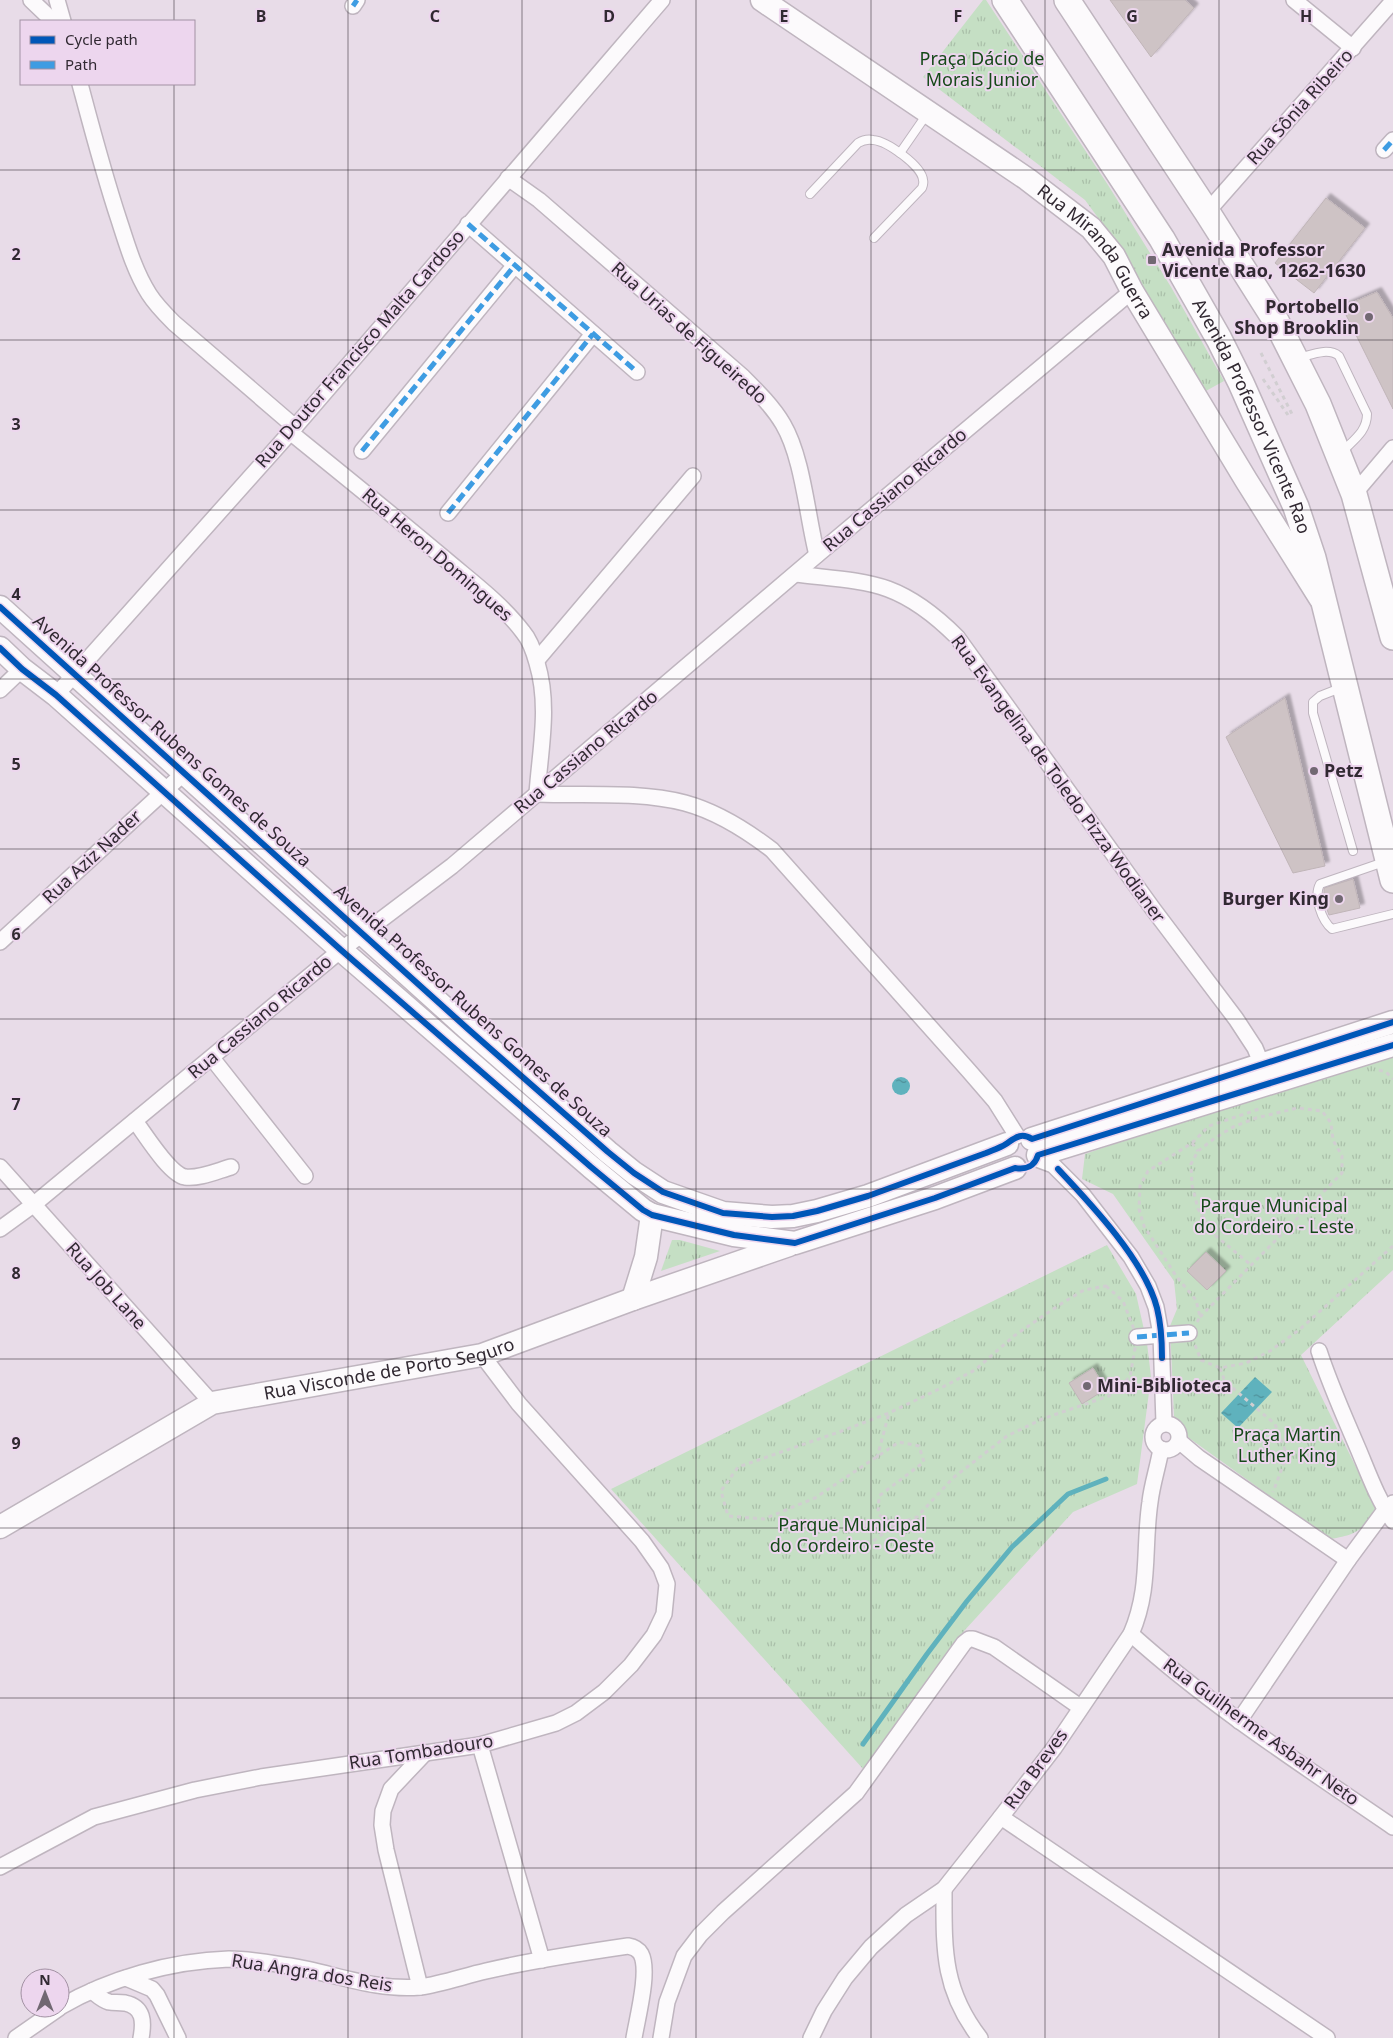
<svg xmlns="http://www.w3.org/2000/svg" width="1393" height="2038" viewBox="0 0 1393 2038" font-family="'Noto Sans',sans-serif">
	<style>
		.park { fill: url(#park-tufts) }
		.water { fill: url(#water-ripples) }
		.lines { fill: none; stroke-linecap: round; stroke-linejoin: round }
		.stream { stroke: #5fb2bd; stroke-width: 5 }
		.building { fill: #cec3c5; stroke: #c0b5b8; filter: url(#shadow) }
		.lane-casing { stroke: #bfb5bf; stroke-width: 10 }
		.street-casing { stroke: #bfb5bf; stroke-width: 18 }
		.secondary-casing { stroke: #bfb5bf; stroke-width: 25 }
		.primary-casing { stroke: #bfb5bf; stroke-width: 28 }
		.path { stroke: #d1ced1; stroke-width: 3; stroke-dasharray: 4 4; stroke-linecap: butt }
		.lane { stroke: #fcfafc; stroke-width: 8 }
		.street { stroke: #fcfafc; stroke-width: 15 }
		.secondary { stroke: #fcfafc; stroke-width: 22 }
		.primary { stroke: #fcfafc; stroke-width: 25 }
		.quiet { stroke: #3e9ce2; stroke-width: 5; stroke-dasharray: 10 5; stroke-linecap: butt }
		.cycleway-casing { stroke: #edd6ee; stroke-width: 9 }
		.cycleway { stroke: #0057b8; stroke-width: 6 }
		.grid { fill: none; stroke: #312932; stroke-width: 1; stroke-opacity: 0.55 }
		.poi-dot { fill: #716872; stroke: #edd6ee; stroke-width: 2 }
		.labels { text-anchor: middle; stroke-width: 4; stroke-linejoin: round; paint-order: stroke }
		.park-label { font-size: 18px; fill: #154918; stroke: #edd6ee }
		.street-label { font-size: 18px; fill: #312932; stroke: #edd6ee }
		.poi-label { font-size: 18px; font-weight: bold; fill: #312932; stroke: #edd6ee; text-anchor: start }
		.grid-label { font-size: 16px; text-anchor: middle; font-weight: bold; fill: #312932; stroke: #edd6ee; stroke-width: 4; stroke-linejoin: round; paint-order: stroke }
	</style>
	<defs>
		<pattern id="park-tufts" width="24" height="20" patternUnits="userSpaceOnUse" patternTransform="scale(1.25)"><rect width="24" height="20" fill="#c5dfc4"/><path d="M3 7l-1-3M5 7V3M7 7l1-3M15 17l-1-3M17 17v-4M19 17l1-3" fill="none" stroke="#aabfa9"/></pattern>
		<pattern id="water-ripples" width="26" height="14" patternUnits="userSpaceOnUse" patternTransform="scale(1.25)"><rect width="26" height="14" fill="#5fb2bd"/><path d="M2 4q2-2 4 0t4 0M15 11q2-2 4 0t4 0" fill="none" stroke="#4f919a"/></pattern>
		<filter id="shadow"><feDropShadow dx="4.5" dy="-4.5" stdDeviation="1" flood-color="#0004"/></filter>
	</defs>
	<rect width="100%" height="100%" fill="#e8dce8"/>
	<g class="park">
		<path d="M983,0H986L1108,185L1171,287L1224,381L1204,392L1118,245L1085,200L923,77Z"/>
		<path d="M1393,1048V1270L1301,1355L1377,1510C1361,1531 1356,1535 1330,1539L1189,1438L1174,1416L1170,1326L1177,1309L1174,1281L1113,1194L1082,1179L1085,1154Z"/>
		<path d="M672,1240H680L720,1251L661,1271Z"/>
		<path d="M1107,1245L1136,1294L1147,1343L1151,1377L1137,1484L1073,1512L964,1631L864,1770L611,1489Z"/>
	</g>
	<g class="water">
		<circle cx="901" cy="1086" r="9"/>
		<path d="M1255,1377L1272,1392L1238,1428L1221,1413Z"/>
	</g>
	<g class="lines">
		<path class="stream" d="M863,1744L927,1654L967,1601L1012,1547L1068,1494L1106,1479"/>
	</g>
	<g class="building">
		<path d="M1110,0H1185L1194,8L1151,57Z"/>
		<path d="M1326,198L1365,228L1314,293L1275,263Z"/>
		<path d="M1377,292L1393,318V409L1342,307Z"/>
		<path d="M1285,698L1325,866L1293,873L1226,737Z"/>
		<path d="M1353,879L1360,908L1329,915L1324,901V888Z"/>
		<path d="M1206,1252L1226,1271L1207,1290L1187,1271Z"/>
		<path d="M1093,1368L1106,1389L1082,1404L1069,1383Z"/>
	</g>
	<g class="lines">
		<defs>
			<g id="lane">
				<path d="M900,153L927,114"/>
				<path d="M810,194L858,143C863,140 868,139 873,140C887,141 922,166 923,180C924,183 923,185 922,188L874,238"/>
				<path d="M1298,358C1311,355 1328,347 1339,356L1367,414C1367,432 1353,440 1342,452"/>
				<path d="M1343,687L1320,696L1313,702V713L1353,851"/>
				<path d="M1384,862L1320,884C1313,897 1322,921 1332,929L1393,914"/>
			</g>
			<g id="street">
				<path d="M31,0L53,21"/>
				<path d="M57,0L63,21"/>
				<path d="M1294,0L1353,48"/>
				<path d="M353,6L357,0"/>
				<path d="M80,84C92,129 104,175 119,220C127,245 135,272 149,294C156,305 165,314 174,323L295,427"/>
				<path d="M1384,150L1393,140"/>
				<path d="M508,178L539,200L743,377C758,392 773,407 783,424C803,458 807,516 817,555"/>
				<path d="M1207,212L1393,1"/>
				<path d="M468,224L637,372"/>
				<path d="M290,432C342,474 394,516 445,559C472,582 502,604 523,632C530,640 534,652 537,663C550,706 540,750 537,794C586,796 638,791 685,803C718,812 746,830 772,850L969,1071L995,1101L1017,1136"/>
				<path d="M362,451L515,265"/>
				<path d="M1354,494L1393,448"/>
				<path d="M448,513L593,334"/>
				<path d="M796,574C825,578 861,579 888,589C915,599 937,617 957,637L1153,909L1236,1019L1255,1048L1262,1065"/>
				<path d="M537,660L693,476"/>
				<path d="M0,690L22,669"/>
				<path d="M56,695L295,427L662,0"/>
				<path d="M0,942L184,773"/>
				<path d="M212,1058L305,1176"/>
				<path d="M135,1121C145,1134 169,1174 185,1177C199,1179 217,1171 231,1167"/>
				<path d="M1037,1159L1053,1165L1083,1195L1131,1257L1148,1286L1156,1307L1161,1335L1164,1423"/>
				<path d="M0,1167L212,1403"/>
				<path d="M0,1229L33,1205L341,950L452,866L817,555L1132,291"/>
				<path d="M1137,1337L1189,1333"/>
				<path d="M1319,1351C1330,1385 1345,1418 1359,1451C1369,1475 1378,1500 1393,1521"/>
				<circle cx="1166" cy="1437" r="13"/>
				<path d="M1179,1441L1199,1458L1348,1560"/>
				<path d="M1131,1634C1212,1707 1304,1766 1393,1827"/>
				<path d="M1239,1721L1348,1560L1385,1510L1393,1503"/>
				<path d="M480,1745L542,1960"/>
				<path d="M1001,1817L1327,2038"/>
				<path d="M0,1867L94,1817L195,1790L261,1777L480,1745L556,1723L576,1713L604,1692L631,1665L654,1635L664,1614L667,1584L661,1568L642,1541L519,1404L482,1355"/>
				<path d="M944,1889C944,1948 942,1989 980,2038"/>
				<path d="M126,1978L152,1989L157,1995L178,2038"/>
				<path d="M420,1987L386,1850L382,1825L383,1811L391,1789L425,1753"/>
				<path d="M92,1991C97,1995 102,2000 109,2002C114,2003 119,2002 125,2003C144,2007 144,2022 141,2038"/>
				<path d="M60,2007C110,1978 171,1961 229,1959C249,1959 270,1963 290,1966C333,1973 375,1991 420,1987C442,1984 464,1976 486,1971C533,1960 580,1953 628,1946C634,1947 638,1949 641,1954C650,1971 637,2019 634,2038"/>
				<path d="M16,2038L59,2008"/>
				<path d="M661,2038L667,2002L684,1956L700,1935L723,1912L856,1793L964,1643L969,1639H973L994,1647L1080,1707"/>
				<path d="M811,2038L824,2011L845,1978L871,1947L906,1915L944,1889L1001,1817L1054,1748L1131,1634C1151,1588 1143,1549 1150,1502C1152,1484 1158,1467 1161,1449"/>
			</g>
			<g id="secondary">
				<path id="s1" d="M762,0L1027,179L1091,228L1114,256L1132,291L1246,480L1320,598"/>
				<path d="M0,607L468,1029L608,1152L634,1173L663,1192L723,1213L772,1217L793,1216L817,1211L868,1196L1007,1144"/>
				<path d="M0,648L22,669L56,695L341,950L591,1167L643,1210L652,1215L734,1235L795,1243L935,1198L1015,1168"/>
				<path d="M1032,1139L1393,1022"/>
				<path d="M1038,1155L1393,1045"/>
				<path d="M633,1299L646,1257L652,1215"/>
				<path id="s2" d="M0,1527L212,1403L482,1355L633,1299L789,1245"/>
			</g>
			<g id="primary">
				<path id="s3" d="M1005,0L1162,239L1219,339L1241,383L1296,507L1313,558L1393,880"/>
				<path d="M1067,0L1207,212L1276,321L1318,404L1354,494L1393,637"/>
			</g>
		</defs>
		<use href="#lane" class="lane-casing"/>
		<use href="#street" class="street-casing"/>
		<use href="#secondary" class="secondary-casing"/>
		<use href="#primary" class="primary-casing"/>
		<g class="path">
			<path d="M1261,353L1292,414"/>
			<path d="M1263,379L1288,415"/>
			<path d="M1379,1070L1386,1072L1393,1079"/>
			<path d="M1192,1143L1198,1151"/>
			<path d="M1106,1286L1123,1301L1137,1337L1130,1377L1109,1396L1042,1419L1007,1436L953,1478L917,1517L894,1525L878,1514L879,1496L924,1462L919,1446L899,1442L815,1498L764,1519L728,1516L721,1491L738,1467L839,1432L889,1413L937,1390L975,1370L1014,1336L1059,1305L1084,1290Z"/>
			<path d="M1200,1317L1342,1173V1156L1333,1140L1331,1123L1322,1111L1297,1108L1256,1118L1233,1127L1215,1138L1198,1151L1191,1164L1192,1185L1198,1209L1216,1236L1251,1265"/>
			<path d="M1197,1322L1200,1317L1196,1300L1176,1276L1144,1226L1139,1209L1140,1186L1148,1171L1192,1143L1209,1126L1262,1108"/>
			<path d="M1195,1345L1201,1360L1220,1368L1246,1363L1270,1351L1299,1330L1393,1246"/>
			<path d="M1220,1368L1224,1379L1235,1390L1275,1424L1287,1455L1273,1492"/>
			<path d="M877,1458L889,1413"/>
			<path d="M867,1546L894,1525"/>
		</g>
		<use href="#lane" class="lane"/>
		<use href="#street" class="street"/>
		<use href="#secondary" class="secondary"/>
		<use href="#primary" class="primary"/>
		<g class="quiet">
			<path d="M353,6L357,0"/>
			<path d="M1384,150L1393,140"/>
			<path d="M468,224L637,372"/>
			<path d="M362,451L515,265"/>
			<path d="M448,513L593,334"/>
			<path d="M1137,1337L1189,1333"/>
		</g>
		<defs>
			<g id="cycleway">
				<path d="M0,607L468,1029L608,1152L634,1173L663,1192L723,1213L772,1217L793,1216L817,1211L868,1196L986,1153C993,1150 1000,1148 1006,1144C1015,1138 1021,1132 1032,1139L1393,1022"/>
				<path d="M0,648L22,669L56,695L341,950L591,1167L643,1210L652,1215L734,1235L795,1243L935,1198L1015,1168C1026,1170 1035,1166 1038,1155L1393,1045"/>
				<path d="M1058,1169C1091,1204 1145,1261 1157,1308C1161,1324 1162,1341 1162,1358"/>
			</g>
		</defs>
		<use href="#cycleway" class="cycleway-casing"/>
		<use href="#cycleway" class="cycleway"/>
	</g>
	<path class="grid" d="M174,0V21M348,0V2038M522,0V2038M696,0V2038M871,0V2038M1045,0V2038M1219,0V2038M174,84V2038M0,170H1393M0,340H1393M0,510H1393M0,679H1393M0,849H1393M0,1019H1393M0,1189H1393M0,1359H1393M0,1528H1393M0,1698H1393M0,1868H1393"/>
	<g class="poi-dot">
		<rect x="1147" y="255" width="10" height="10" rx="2.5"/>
		<circle cx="1369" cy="317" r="5"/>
		<circle cx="1314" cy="771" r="5"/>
		<circle cx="1339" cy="899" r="5"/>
		<circle cx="1087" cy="1386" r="5"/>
	</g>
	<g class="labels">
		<g class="park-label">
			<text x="982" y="65">Praça Dácio de<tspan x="982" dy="21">Morais Junior</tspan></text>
			<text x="1274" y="1212">Parque Municipal<tspan x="1274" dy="21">do Cordeiro - Leste</tspan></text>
			<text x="1287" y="1441">Praça Martin<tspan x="1287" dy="21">Luther King</tspan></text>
			<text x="852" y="1531">Parque Municipal<tspan x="852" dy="21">do Cordeiro - Oeste</tspan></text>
		</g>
		<g class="street-label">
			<text transform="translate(1300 107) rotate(-48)" y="6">Rua Sônia Ribeiro</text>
			<text dy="6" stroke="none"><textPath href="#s1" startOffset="421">Rua Miranda Guerra</textPath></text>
			<text transform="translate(689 333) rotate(42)" y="6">Rua Urias de Figueiredo</text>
			<text transform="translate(360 349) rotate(-49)" y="6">Rua Doutor Francisco Malta Cardoso</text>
			<text dy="6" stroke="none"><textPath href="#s3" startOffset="485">Avenida Professor Vicente Rao</textPath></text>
			<text transform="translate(895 490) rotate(-40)" y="6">Rua Cassiano Ricardo</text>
			<text transform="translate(437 555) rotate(41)" y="6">Rua Heron Domingues</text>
			<text transform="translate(172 741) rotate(42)" y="6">Avenida Professor Rubens Gomes de Souza</text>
			<text transform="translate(586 752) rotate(-40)" y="6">Rua Cassiano Ricardo</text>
			<text transform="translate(1058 779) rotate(54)" y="6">Rua Evangelina de Toledo Pizza Wodianer</text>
			<text transform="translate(92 857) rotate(-43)" y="6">Rua Aziz Nader</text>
			<text transform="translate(473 1011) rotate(42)" y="6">Avenida Professor Rubens Gomes de Souza</text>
			<text transform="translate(260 1017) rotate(-40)" y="6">Rua Cassiano Ricardo</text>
			<text transform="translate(106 1286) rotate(48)" y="6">Rua Job Lane</text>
			<text dy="6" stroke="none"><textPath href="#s2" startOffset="426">Rua Visconde de Porto Seguro</textPath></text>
			<text transform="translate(1261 1732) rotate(36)" y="6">Rua Guilherme Asbahr Neto</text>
			<text transform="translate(421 1752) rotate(-9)" y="6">Rua Tombadouro</text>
			<text transform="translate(1036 1769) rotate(-54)" y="6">Rua Breves</text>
			<text transform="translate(312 1973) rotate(9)" y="6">Rua Angra dos Reis</text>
		</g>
		<g class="poi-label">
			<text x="1162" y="256">Avenida Professor<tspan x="1162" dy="21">Vicente Rao, 1262-1630</tspan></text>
			<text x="1359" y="313" text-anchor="end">Portobello<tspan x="1359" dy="21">Shop Brooklin</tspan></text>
			<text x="1324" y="777">Petz</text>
			<text x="1329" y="905" text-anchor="end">Burger King</text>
			<text x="1097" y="1392">Mini-Biblioteca</text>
		</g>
	</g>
	<g class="grid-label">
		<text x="261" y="22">B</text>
		<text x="435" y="22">C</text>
		<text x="609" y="22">D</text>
		<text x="784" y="22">E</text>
		<text x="958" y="22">F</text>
		<text x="1132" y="22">G</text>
		<text x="1306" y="22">H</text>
		<text x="16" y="260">2</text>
		<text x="16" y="430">3</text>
		<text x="16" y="600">4</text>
		<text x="16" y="770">5</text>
		<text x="16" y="940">6</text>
		<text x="16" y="1110">7</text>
		<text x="16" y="1279">8</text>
		<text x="16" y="1449">9</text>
	</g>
	<rect x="20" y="20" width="175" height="65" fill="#edd6ee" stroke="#a291a3"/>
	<rect x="30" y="36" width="25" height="8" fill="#0057b8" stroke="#a291a3"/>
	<text x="65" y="45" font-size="15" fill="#312932">Cycle path</text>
	<rect x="30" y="61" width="25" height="8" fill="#3e9ce2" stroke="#a291a3"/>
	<text x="65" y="70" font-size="15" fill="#312932">Path</text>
	<g transform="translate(45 1993)"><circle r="24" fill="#edd6ee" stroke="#a291a3"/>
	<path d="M0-4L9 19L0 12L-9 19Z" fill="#716872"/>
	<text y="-8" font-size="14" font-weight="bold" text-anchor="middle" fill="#312932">N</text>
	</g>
</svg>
